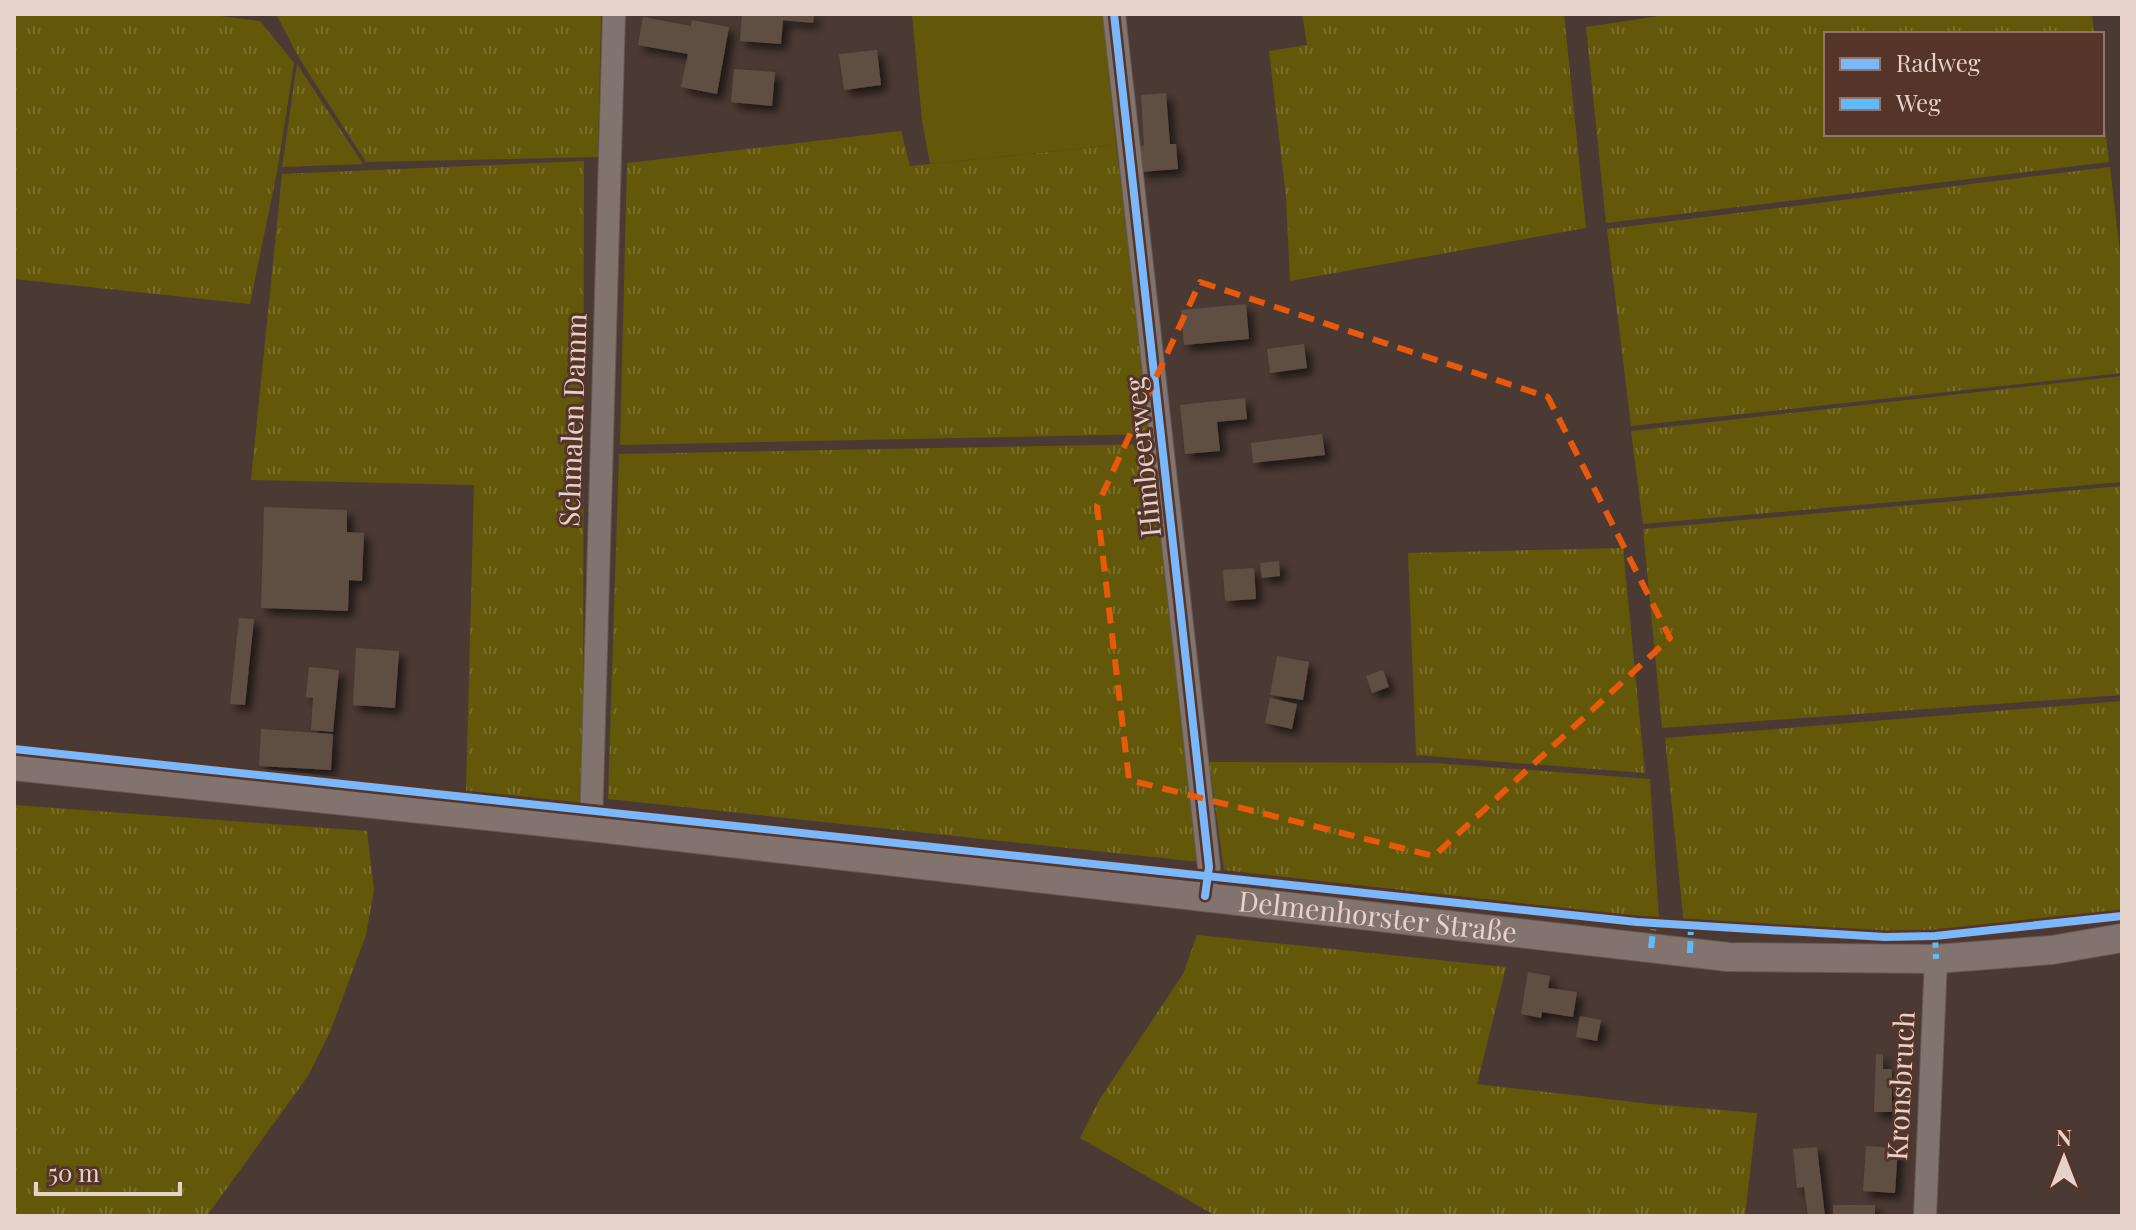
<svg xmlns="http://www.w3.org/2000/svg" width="2136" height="1230" viewBox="0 0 2136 1230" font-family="'Playfair Display',serif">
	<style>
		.grass { fill: url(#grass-tufts) }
		.park { fill: #635709 }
		.building { fill: #5f4f43; filter: url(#shadow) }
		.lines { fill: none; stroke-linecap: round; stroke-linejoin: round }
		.minor-casing { stroke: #675852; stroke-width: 24 }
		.major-casing { stroke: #675852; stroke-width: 30 }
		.minor { stroke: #81746f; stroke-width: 22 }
		.major { stroke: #83736e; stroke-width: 28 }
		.quiet { stroke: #60bafa; stroke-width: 6; stroke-dasharray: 12 6; stroke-linecap: butt }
		.cycleway-casing { stroke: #553529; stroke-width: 13 }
		.cycleway { stroke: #7ab7fb; stroke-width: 8 }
		.marked { fill: none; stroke: #e8590c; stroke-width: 6; stroke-dasharray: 16 10; stroke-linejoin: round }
		.labels { text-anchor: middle; stroke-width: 6; stroke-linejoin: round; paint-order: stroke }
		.street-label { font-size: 28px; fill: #e7d2cb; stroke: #553529 }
	</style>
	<defs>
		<pattern id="grass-tufts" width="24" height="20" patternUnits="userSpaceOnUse" patternTransform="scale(2)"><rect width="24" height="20" fill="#635709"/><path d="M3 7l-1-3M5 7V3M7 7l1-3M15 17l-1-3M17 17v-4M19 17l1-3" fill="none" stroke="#796e2c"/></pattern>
		<filter id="shadow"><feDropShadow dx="6" dy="6" stdDeviation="4" flood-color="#0009"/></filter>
	</defs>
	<rect width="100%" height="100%" fill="#4b3a33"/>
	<g class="grass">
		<path d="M14,14H204L260,21L294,63L277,172L250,304L14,279Z"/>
		<path d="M276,14H601L598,157L366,162L299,58Z"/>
		<path d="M1302,14H1564L1586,228L1290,281L1286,197L1269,51L1307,45Z"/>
		<path d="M1672,14H2092L2094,34H1826V134H2102V100L2109,162L1606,223L1586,27Z"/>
		<path d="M297,64L363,164L282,167Z"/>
		<path d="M901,131L910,166L1116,145L1153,434L620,445L627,163Z"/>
		<path d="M584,161L583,803L466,791L474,485L251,480L282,174Z"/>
		<path d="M2110,167L2122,270V373L1631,426L1607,229Z"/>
		<path d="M2122,376V482L1643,524L1631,431Z"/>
		<path d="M1155,444L1200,862L608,799L619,454Z"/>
		<path d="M2122,486V695L1662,728L1643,529Z"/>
		<path d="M1623,548L1645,773L1416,755L1408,553Z"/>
		<path d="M2122,701V911L1938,934L1684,925L1665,738Z"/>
		<path d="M1209,762L1435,763L1650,779L1659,919L1224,870Z"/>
		<path d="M14,805L367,831L374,890L366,935L330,1032L308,1076L207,1216H14Z"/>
		<path d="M1197,935L1506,967L1477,1084L1651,1104L1757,1113L1745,1216H1216L1080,1138L1099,1100L1183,974Z"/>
	</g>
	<path class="park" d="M912,14H1103L1116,145L930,164L922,121Z"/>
	<g class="building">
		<path d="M742,14H814L813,23L783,20L781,44L740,41Z"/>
		<path d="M643,17L691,26L692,20L729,27L717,94L681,87L688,54L638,45Z"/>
		<path d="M877,50L881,85L844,90L839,54Z"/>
		<path d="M734,69L775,72L772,106L731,102Z"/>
		<path d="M1166,93L1170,144H1176L1178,169L1140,172L1138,146H1144L1141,95Z"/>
		<path d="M1246,304L1249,339L1184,345L1181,310Z"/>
		<path d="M1304,344L1307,368L1270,373L1267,349Z"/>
		<path d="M1245,398L1247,419L1217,422L1220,451L1185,454L1180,405Z"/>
		<path d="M1322,434L1325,455L1253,463L1251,443Z"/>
		<path d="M264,507L347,510V532L364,533L362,581L349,580L348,611L261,608Z"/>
		<path d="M1279,561L1280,576L1262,578L1260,563Z"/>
		<path d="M1254,568L1256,599L1225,601L1223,570Z"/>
		<path d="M239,618L254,619L245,705L230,704Z"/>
		<path d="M356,648L399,651L395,708L353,705Z"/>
		<path d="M1277,656L1309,662L1303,700L1270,695Z"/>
		<path d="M309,667L339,670L333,732L311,730L313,698L306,697Z"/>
		<path d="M1383,670L1389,687L1372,693L1366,676Z"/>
		<path d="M1270,698L1297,704L1292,729L1265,723Z"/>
		<path d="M261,729L333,734L331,770L259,766Z"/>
		<path d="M1528,972L1550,976L1548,988L1577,992L1573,1017L1542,1012L1541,1018L1521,1014Z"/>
		<path d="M1580,1016L1601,1020L1597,1041L1576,1037Z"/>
		<path d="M1876,1054H1883V1069H1892V1112H1874Z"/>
		<path d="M1866,1146L1898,1148L1895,1193L1863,1191Z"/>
		<path d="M1817,1147L1825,1216H1808L1804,1187L1797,1188L1793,1149Z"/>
		<rect x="1833" y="1205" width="42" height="11"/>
	</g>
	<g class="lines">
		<defs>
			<g id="minor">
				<path d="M1114,14L1209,867L1205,896"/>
				<path d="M591,827L614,14"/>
				<path d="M1925,1216L1936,959"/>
			</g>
			<g id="major">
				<path id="s1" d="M14,766L591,827L1728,957L1936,959L2052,950L2122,938"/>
			</g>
		</defs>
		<use href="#minor" class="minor-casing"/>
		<use href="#major" class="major-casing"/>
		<use href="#minor" class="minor"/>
		<use href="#major" class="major"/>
		<g class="quiet">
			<path d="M1935,936L1936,959"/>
			<path d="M1651,948L1654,923"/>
			<path d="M1690,953L1691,926"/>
		</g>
		<defs>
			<g id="cycleway">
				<path d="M1114,14L1209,867L1205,896"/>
				<path d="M14,749L1637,922L1885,937L1935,936L2122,916"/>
			</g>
		</defs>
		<use href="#cycleway" class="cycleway-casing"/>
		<use href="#cycleway" class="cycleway"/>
	</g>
	<path class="marked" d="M1200,282L1548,397L1670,638L1434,856L1129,780L1097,506Z"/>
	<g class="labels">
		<g class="street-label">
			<text transform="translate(573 420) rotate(-88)" y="10">Schmalen Damm</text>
			<text transform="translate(1143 457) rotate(-96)" y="10">Himbeerweg</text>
			<text dy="10" stroke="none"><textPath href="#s1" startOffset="1372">Delmenhorster Straße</textPath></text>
			<text transform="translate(1901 1086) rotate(-87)" y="10">Kronsbruch</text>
		</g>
	</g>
	<rect width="2136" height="1230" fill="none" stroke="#e7d2cb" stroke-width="32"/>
	<rect x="1824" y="32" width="280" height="104" fill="#553529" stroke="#8f746a" stroke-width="2"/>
	<rect x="1840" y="58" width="40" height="12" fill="#7ab7fb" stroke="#8f746a" stroke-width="2"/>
	<text x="1896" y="72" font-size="24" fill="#e7d2cb">Radweg</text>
	<rect x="1840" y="98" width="40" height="12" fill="#60bafa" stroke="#8f746a" stroke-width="2"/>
	<text x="1896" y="112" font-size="24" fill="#e7d2cb">Weg</text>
	<g transform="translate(2064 1158)" stroke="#553529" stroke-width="6" paint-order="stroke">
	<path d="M0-6L14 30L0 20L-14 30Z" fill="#e7d2cb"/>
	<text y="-12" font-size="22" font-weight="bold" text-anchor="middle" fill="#e7d2cb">N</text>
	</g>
	<path d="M36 1182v12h144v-12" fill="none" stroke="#e7d2cb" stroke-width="4"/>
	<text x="48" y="1182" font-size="24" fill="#e7d2cb" stroke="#553529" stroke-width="6" paint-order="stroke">50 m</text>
</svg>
